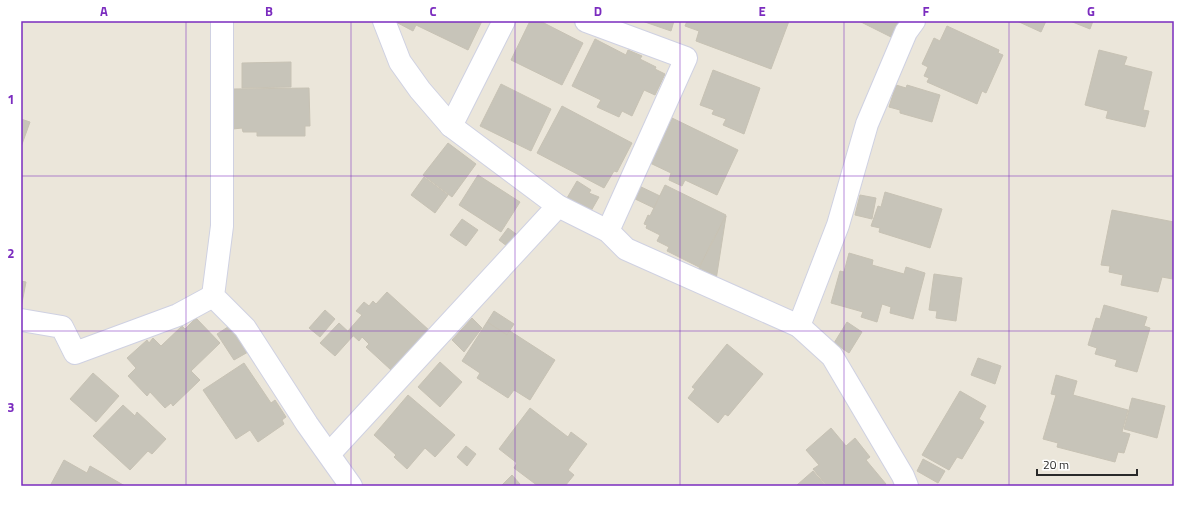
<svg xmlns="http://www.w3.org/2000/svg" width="1195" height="507" viewBox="0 0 1195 507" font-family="'Titillium Web',sans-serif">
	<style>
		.building { fill: #c7c4b9; stroke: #c7c2b4 }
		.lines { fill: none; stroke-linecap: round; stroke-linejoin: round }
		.minor-casing { stroke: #cfd1e2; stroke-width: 24 }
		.minor { stroke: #fff; stroke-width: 22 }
		.grid { fill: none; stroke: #7b2cbf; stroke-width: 1; stroke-opacity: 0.55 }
		.neatline { fill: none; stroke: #7b2cbf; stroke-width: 1.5 }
		.grid-label { font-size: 13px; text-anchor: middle; font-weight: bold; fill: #7b2cbf }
	</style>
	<rect width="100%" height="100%" fill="#ebe6da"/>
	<g class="building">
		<path d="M396,21H482L468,50L416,25L413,31L396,22Z"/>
		<path d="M530,21H540L583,43L562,85L511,60Z"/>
		<path d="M642,21H674L671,31Z"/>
		<path d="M687,21H789L771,69L696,41L699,31L685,26Z"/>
		<path d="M859,21H902L893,38Z"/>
		<path d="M1017,21H1046L1041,32Z"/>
		<path d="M1070,21H1093L1090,29Z"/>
		<path d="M947,26L999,50L998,53L1003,55L986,93L982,91L977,104L927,82L929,78L924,76L928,67L922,64L934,38L940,41Z"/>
		<path d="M595,39L626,55L628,50L642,56L640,59L656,67L655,69L665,74L655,95L644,90L632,116L622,111L619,117L597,107L601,100L572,86Z"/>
		<path d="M1099,50L1127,57L1124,65L1152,72L1143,110L1149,111L1145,127L1106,118L1108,111L1085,105Z"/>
		<path d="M291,62V87L242,88V63Z"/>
		<path d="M713,70L760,88L744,134L723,125L726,119L712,114L714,110L700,105Z"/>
		<path d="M501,84L551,109L531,151L480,126Z"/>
		<path d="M896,85L906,88L907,85L940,95L932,122L900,113V110L889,107Z"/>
		<path d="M309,88L310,126H305V136H257V132H243L242,128L233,129V89Z"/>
		<path d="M562,106L632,143L617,172L614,171L604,188L537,153Z"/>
		<path d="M672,118L738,150L717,195L685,180L682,186L669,180L671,173L650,163Z"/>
		<path d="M21,119L30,122L21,147Z"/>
		<path d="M448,143L476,164L452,197L423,175Z"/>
		<path d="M478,175L520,202L501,232L459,205Z"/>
		<path d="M424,177L448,195L435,213L411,195Z"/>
		<path d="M577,181L591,190L589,193L599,197L591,211L567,198Z"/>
		<path d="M637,185L660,196L654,208L631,197Z"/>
		<path d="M665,185L726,215L699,267L667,251L669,247L657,241L660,235L646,228L647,225L644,224L648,215L650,216Z"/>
		<path d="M885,192L942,209L930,248L879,232L880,228L871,226L878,206L881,207Z"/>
		<path d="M860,195L876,198L872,219L855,215Z"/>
		<path d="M1112,210L1174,222L1173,279L1162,277L1158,292L1121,285L1123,275L1109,272L1110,266L1101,265Z"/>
		<path d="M726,216L716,280L697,272Z"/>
		<path d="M462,219L478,230L466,246L450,235Z"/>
		<path d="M508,228L516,234L507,246L499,240Z"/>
		<path d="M849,253L873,260L872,265L904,274L906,267L925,273L913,319L890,313L891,307L882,304L877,322L861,317L863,312L831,303L840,271L844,272Z"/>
		<path d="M934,274L962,278L956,321L936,318L937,311L929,310Z"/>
		<path d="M21,281L26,282L21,308Z"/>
		<path d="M387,292L430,331L396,369L394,367L391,370L366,347L369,344L362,337L359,341L348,331L362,315L356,311L364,302L369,306L373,301L376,304Z"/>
		<path d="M1104,305L1147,317L1144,326L1150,328L1137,372L1115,366L1117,360L1095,354L1097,348L1088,345L1096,318L1100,319Z"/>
		<path d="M325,310L335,319L320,337L309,328Z"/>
		<path d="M494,311L514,324L507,335L487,322Z"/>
		<path d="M196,318L220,343L191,371L200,380L173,406L171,403L165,408L150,392L147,396L128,376L136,368L127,358L147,340L149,343L153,338L161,346L182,326L185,329Z"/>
		<path d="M472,318L482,328L464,352L452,340Z"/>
		<path d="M487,322L507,335L510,331L555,360L530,400L514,390L508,398L477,378L480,373L462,361Z"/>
		<path d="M847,322L862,332L849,353L834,343Z"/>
		<path d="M339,323L353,336L335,356L320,343Z"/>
		<path d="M231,325L248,352L234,360L217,334Z"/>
		<path d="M727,344L763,374L728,416L725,414L718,423L688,398L695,389L692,387Z"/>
		<path d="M978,358L1001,366L995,384L971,375Z"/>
		<path d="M440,362L462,382L440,407L418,387Z"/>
		<path d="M244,363L271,403L275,400L286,417L282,420L284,424L258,442L250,430L236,439L203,390Z"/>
		<path d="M93,373L119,396L96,422L70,399Z"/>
		<path d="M1056,375L1077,381L1073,395L1128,410L1122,432L1130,434L1124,453L1118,452L1115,462L1057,447L1058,443L1043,439L1056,395L1051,394Z"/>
		<path d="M960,391L986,406L979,419L984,422L962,459L957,457L949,470L922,455Z"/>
		<path d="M408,395L455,435L435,457L425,448L407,469L394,457L396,455L374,435Z"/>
		<path d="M1132,398L1165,406L1157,438L1124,429Z"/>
		<path d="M123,405L135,416L137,412L166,439L152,454L148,451L130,470L93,436Z"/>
		<path d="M530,408L568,437L571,432L587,444L568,470L574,475L565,486H538L514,468L517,463L499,449Z"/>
		<path d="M831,428L846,446L855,438L870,457L866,460L886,484L883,486H827L813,469L819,465L806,450Z"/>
		<path d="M466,446L476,454L467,466L457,457Z"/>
		<path d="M923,459L945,471L938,483L917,471Z"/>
		<path d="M64,460L87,473L90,466L125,486H50Z"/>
		<path d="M813,471L826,486H799L797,485Z"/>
		<path d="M512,475L520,484L518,486H501Z"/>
	</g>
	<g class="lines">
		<defs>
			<g id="minor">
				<path d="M222,21V226L213,296L245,328L307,424L351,486"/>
				<path d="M384,21L400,62L420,90L451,126L558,206L608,231L626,249L799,326"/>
				<path d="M586,21L686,58L608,231"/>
				<path d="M451,126L504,21"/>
				<path d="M21,320L62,327L75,353L178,315L213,296"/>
				<path d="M329,454L558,206"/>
				<path d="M907,486L903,476L832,356L799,326L838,225L867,124L906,32L914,21"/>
			</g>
		</defs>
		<use href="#minor" class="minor-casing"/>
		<use href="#minor" class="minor"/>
	</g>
	<path class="grid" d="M186,21V486M351,21V486M515,21V486M680,21V486M844,21V486M1009,21V486M21,176H1174M21,331H1174"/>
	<rect width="1195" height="507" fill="none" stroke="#ffffff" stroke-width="44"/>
	<path d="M1037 469v6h100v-6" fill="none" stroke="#292929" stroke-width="2"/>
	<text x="1043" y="469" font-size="12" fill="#292929" stroke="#ffffff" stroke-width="3" paint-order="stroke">20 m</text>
	<rect x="22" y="22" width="1151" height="463" class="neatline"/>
	<g class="grid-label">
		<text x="104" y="16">A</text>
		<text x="269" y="16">B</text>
		<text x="433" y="16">C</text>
		<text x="598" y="16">D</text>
		<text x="762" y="16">E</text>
		<text x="926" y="16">F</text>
		<text x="1091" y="16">G</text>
		<text x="11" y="104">1</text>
		<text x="11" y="258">2</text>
		<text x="11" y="412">3</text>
	</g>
</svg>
